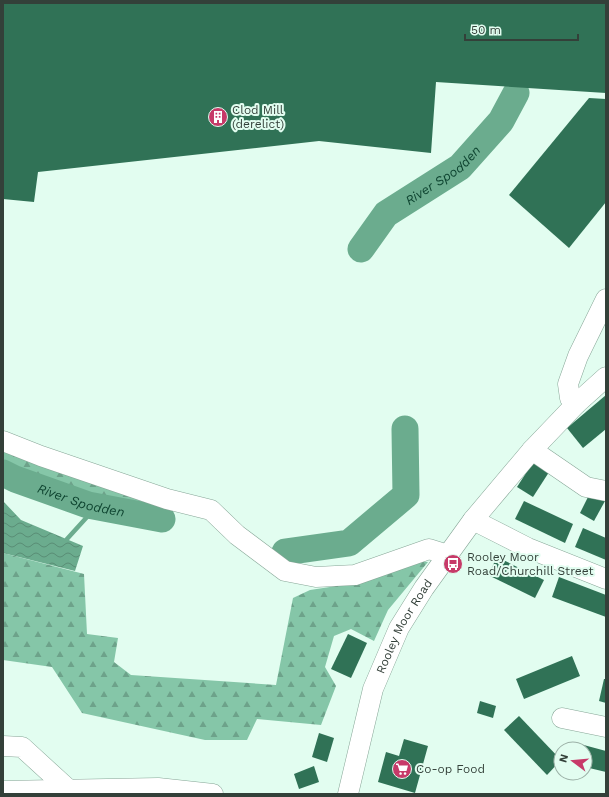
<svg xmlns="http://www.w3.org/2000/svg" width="609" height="797" viewBox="0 0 609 797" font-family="'Work Sans',sans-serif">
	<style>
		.forest { fill: url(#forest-firs) }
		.water { fill: url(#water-waves) }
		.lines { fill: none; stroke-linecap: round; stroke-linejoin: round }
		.stream { stroke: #6bac8e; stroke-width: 4.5 }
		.river { stroke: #6bac8e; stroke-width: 27 }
		.building { fill: #307256 }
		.minor-casing { stroke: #87a697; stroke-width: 21 }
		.minor { stroke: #fff; stroke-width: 20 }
		.labels { text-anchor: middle; stroke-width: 4; stroke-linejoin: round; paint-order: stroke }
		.poi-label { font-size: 12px; fill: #334039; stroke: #e2fdf0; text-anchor: start }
		.street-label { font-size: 12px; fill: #334039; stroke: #e2fdf0 }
		.water-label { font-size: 13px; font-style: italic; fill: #0f4531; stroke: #e2fdf0 }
	</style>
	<defs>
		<pattern id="forest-firs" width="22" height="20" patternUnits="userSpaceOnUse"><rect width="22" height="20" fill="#85c6a8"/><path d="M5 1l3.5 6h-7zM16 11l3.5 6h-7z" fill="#6da28a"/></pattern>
		<pattern id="water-waves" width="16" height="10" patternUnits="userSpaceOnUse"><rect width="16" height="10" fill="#6bac8e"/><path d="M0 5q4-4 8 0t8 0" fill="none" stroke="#598d75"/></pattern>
	</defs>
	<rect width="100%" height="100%" fill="#e2fdf0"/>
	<g class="forest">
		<path d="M3,448L166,506L163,516L92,498L3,462Z"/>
		<path d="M3,553L84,574L87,634L118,638L114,662L131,675L276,685L293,598L310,590L356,583L416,561L428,562L388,610L374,641L351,629L334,636L325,667L336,686L321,725L257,719L247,740H205L82,713L52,667L3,660Z"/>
	</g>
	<path class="water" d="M3,501L21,520L83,546L75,571L3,553Z"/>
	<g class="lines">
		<path class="stream" d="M67,539L97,506"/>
		<g class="river">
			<path id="s1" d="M361,249L386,214L460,167L501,121L516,93"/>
			<path id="s2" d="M3,473L15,479L88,505L162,519"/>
			<path d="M285,552L349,543L406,495L405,429"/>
		</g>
	</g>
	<g class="building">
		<path d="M3,3H606V93L436,82L431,153L319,141L38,172L34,202L3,199Z"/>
		<path d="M589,98L606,99V202L569,248L509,195Z"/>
		<path d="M606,395V429L583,448L567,428Z"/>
		<path d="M535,459L551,469L533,497L517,487Z"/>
		<path d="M590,493L605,501L594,521L580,513Z"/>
		<path d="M524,501L573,524L565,543L515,519Z"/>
		<path d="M583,528L606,538V560L575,547Z"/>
		<path d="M497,557L544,580L535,598L488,575Z"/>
		<path d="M559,577L606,595V617L552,597Z"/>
		<path d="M348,634L367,643L351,678L331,669Z"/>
		<path d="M572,656L580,676L524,699L516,679Z"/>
		<path d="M604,679H606V703L599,701Z"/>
		<path d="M480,701L496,706L493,718L477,713Z"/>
		<path d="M519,716L561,760L547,775L504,730Z"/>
		<path d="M319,733L334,738L327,762L312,757Z"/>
		<path d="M404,739L428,746L415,793L378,782L386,752L399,756Z"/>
		<path d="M580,744L606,751V772L585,767V749H579Z"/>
		<path d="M314,766L319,782L299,789L294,774Z"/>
	</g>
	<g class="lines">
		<defs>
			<g id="minor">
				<path d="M576,404L570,398L568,384L578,356L606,299"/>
				<path d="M3,441L41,456L167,499L211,510L237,535L285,571L316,577L355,575L429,549L448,555"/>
				<path d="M532,450L586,487L606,491"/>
				<path d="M473,520L528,548L606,579"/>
				<path d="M562,718L606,727"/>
				<path d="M3,746L22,747L69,790"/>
				<path d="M3,791L158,788L213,794"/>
				<path id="s3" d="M348,794L373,689L399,628L424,588L473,520L532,450L576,404L606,377"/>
			</g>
		</defs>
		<use href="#minor" class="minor-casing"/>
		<use href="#minor" class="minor"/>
	</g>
	<defs>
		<symbol id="building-disc" viewBox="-11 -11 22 22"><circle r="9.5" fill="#c73a69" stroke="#e2fdf0"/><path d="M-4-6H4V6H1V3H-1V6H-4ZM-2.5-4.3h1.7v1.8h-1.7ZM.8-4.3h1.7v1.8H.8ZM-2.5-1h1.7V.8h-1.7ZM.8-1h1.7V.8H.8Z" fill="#fff"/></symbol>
		<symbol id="bus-disc" viewBox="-11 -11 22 22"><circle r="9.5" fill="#c73a69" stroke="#e2fdf0"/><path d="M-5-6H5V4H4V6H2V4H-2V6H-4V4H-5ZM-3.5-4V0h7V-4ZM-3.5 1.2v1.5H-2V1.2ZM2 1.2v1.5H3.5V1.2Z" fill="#fff"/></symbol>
		<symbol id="supermarket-disc" viewBox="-11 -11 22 22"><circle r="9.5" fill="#c73a69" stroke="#e2fdf0"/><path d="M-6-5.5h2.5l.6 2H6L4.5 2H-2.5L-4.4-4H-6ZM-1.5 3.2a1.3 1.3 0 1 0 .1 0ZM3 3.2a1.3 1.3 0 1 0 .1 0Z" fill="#fff"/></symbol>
	</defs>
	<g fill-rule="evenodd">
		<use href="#building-disc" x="207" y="106" width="22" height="22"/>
		<use href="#bus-disc" x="442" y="553" width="22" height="22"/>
		<use href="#supermarket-disc" x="391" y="758" width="22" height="22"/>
	</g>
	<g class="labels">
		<g class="poi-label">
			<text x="232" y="114">Clod Mill<tspan x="232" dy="14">(derelict)</tspan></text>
			<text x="467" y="561">Rooley Moor<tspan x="467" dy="14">Road/Churchill Street</tspan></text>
			<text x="416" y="773">Co-op Food</text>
		</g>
		<g class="street-label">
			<text dy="4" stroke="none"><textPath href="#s3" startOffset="178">Rooley Moor Road</textPath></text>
		</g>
		<g class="water-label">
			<text dy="5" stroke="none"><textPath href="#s1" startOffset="112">River Spodden</textPath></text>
			<text dy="5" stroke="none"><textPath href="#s2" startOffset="83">River Spodden</textPath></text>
		</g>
	</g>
	<rect width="609" height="797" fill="none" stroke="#334039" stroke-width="8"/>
	<g transform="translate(573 761) rotate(286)"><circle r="19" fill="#e2fdf0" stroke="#9cb1a7"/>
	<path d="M0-3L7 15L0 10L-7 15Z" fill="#c73a69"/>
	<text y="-6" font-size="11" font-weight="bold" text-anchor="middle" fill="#334039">N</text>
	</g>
	<path d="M465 34v6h113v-6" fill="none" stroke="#334039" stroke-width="2"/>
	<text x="471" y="34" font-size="12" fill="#334039" stroke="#e2fdf0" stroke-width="3" paint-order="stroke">50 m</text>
</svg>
